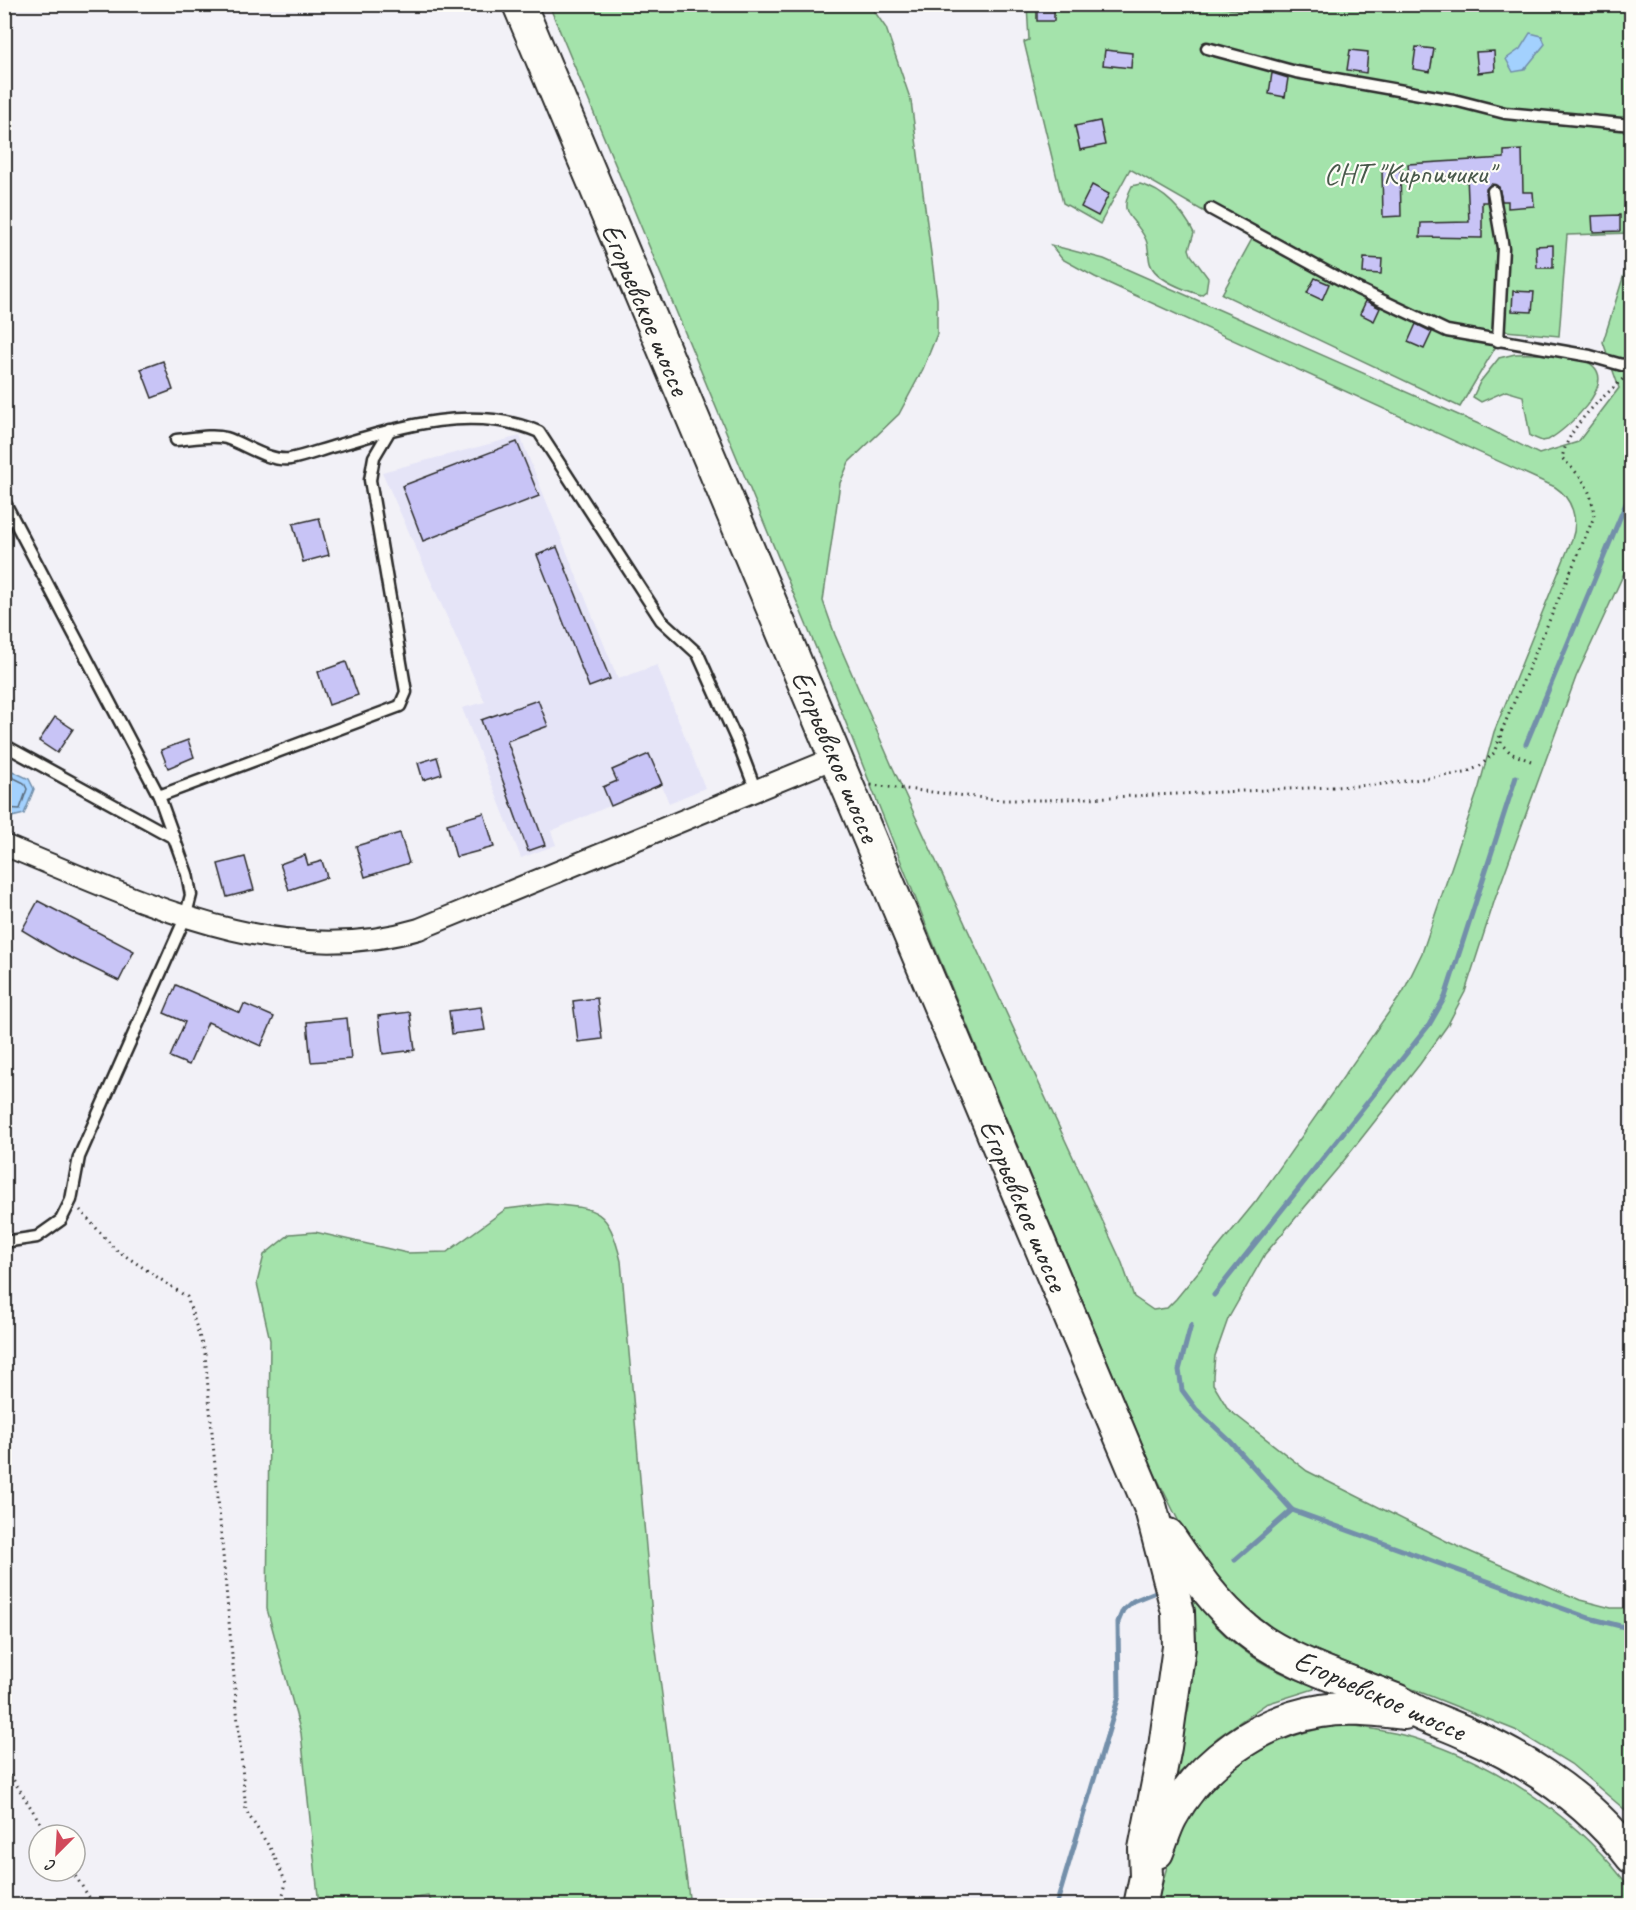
<svg xmlns="http://www.w3.org/2000/svg" width="1636" height="1910" viewBox="0 0 1636 1910" font-family="Caveat,sans-serif">
	<style>
		.built { fill: #e5e4f7 }
		.green { fill: #a4e3ab; stroke: #68876b; stroke-width: 1.5 }
		.water { fill: #a3d1fe; stroke: #738faa; stroke-width: 1.5 }
		.lines { fill: none; stroke-linecap: round; stroke-linejoin: round }
		.shore { stroke: #5b6d7f; stroke-width: 1.5 }
		.stream { stroke: #738faa; stroke-width: 5 }
		.building { fill: #c8c4f6; stroke: #2b2b2b; stroke-width: 1.5 }
		.service-casing { stroke: #2b2b2b; stroke-width: 15 }
		.minor-casing { stroke: #2b2b2b; stroke-width: 24 }
		.primary-casing { stroke: #2b2b2b; stroke-width: 36 }
		.path { stroke: #2b2b2b; stroke-width: 3; stroke-dasharray: 1.5 4.5; stroke-linecap: butt }
		.service { stroke: #fdfcf7; stroke-width: 10 }
		.minor { stroke: #fdfcf7; stroke-width: 20 }
		.primary { stroke: #fdfcf7; stroke-width: 32 }
		.labels { text-anchor: middle; stroke-width: 4.5; stroke-linejoin: round; paint-order: stroke }
		.park-label { font-size: 30px; fill: #49594b; stroke: #fdfcf7 }
		.street-label { font-size: 30px; fill: #2b2b2b; stroke: #fdfcf7 }
	</style>
	<rect width="100%" height="100%" fill="#f2f1f7"/>
	<filter id="ink" filterUnits="userSpaceOnUse"><feTurbulence type="fractalNoise" baseFrequency=".0167" numOctaves="2"/><feDisplacementMap in="SourceGraphic" scale="12" xChannelSelector="R" yChannelSelector="G"/><feConvolveMatrix kernelMatrix="1 2 1 2 8 2 1 2 1" color-interpolation-filters="sRGB"/></filter>
	<g filter="url(#ink)">
		<path class="built" d="M520,436L618,679L657,665L705,788L669,803L661,784L551,831L556,845L521,858L462,708L485,702L382,472Z"/>
		<g class="green">
			<path d="M1213,4C1238,14 1261,11 1287,4L1631,5V233L1567,235L1559,336L1505,331L1460,407L1222,294L1252,239L1130,169L1100,224L1063,203L1024,42L1029,40L1027,5Z"/>
			<path d="M549,5H870L886,28L911,101L937,299V334L923,369L899,414L849,462L840,483L823,601L835,635L892,766L1122,1263L1134,1297L1153,1310L1167,1308L1176,1299L1257,1200L1403,992L1422,953L1479,787L1494,732L1572,539C1579,520 1572,498 1555,487L1095,277L1062,259L1051,245L1104,259L1481,425L1539,454L1578,442L1619,388L1603,342L1631,252V558L1576,677L1495,899L1465,992L1447,1026L1420,1064L1338,1168L1265,1254L1228,1319L1215,1356L1213,1375V1384L1228,1409L1307,1471L1448,1542L1580,1600L1611,1608H1631V1815L1571,1764L1515,1730L1285,1638L1237,1605L1188,1540L1154,1472L1076,1286L938,955L823,665Z"/>
			<path d="M1140,184C1164,190 1184,212 1194,233L1189,249L1191,255L1208,278L1206,291L1201,295C1185,290 1155,280 1150,263C1148,256 1149,247 1146,240C1135,215 1116,218 1132,186Z"/>
			<path d="M1515,354C1531,353 1580,355 1592,365C1617,385 1565,431 1548,440L1542,441L1530,436L1523,396L1506,391L1481,402L1473,397L1480,382L1499,358Z"/>
			<path d="M547,1204C598,1208 608,1208 621,1261L653,1627L690,1905L434,1906L428,1896L411,1899L410,1905H319L301,1733L267,1609L270,1340L257,1283L264,1255L290,1234L315,1232L407,1253L447,1252L506,1209Z"/>
			<path d="M1191,1594C1200,1604 1206,1615 1214,1624C1240,1652 1277,1675 1314,1685V1689L1266,1704L1218,1737L1174,1778L1171,1774L1189,1706L1194,1665L1196,1638Z"/>
			<path d="M1350,1725C1372,1729 1395,1732 1417,1739C1500,1765 1581,1820 1632,1891L1631,1906H1157C1163,1881 1169,1853 1181,1831C1215,1768 1280,1729 1350,1725Z"/>
		</g>
		<g class="water">
			<path d="M1530,33L1542,36L1545,44L1524,70L1513,72L1506,59L1520,49Z"/>
			<path d="M4,767L29,779L34,789L24,814L12,817L5,813Z"/>
		</g>
		<g class="lines">
			<path class="shore" d="M4,773L24,783L27,789L20,809L4,808"/>
			<g class="stream">
				<path d="M1526,744L1632,489"/>
				<path d="M1214,1295L1429,1025L1445,997L1516,777"/>
				<path d="M1191,1325L1179,1370L1182,1390L1196,1409L1230,1441L1292,1510L1589,1618L1632,1629"/>
				<path d="M1235,1560L1292,1510"/>
				<path d="M1056,1906L1119,1696L1118,1622L1123,1610L1133,1601L1153,1593"/>
			</g>
		</g>
		<g class="building">
			<rect x="1037" y="4" width="17" height="17"/>
			<path d="M1416,47L1434,49L1430,72L1413,69Z"/>
			<path d="M1105,50L1132,53L1131,68L1103,65Z"/>
			<path d="M1350,50L1368,52L1366,73L1347,70Z"/>
			<path d="M1494,51L1495,71L1478,73L1476,52Z"/>
			<path d="M1272,73L1288,78L1285,97L1269,94Z"/>
			<path d="M1100,121L1105,145L1080,150L1075,126Z"/>
			<path d="M1522,150L1523,192H1533L1534,206L1508,208V201H1502L1499,187L1491,184L1486,189L1487,202H1482V238L1420,237L1421,223L1469,222L1467,176L1409,177L1408,164L1504,158V151Z"/>
			<path d="M1400,166L1401,216L1383,217L1382,167Z"/>
			<path d="M1092,185L1109,194L1098,216L1081,207Z"/>
			<path d="M1620,215V231L1593,232L1592,216Z"/>
			<path d="M1553,245V268H1537L1536,246Z"/>
			<path d="M1364,258L1382,259L1381,274L1363,273Z"/>
			<path d="M1315,278L1329,284L1322,300L1307,293Z"/>
			<path d="M1513,291L1534,292L1532,312L1512,311Z"/>
			<path d="M1366,301L1380,308L1374,321L1360,314Z"/>
			<path d="M1416,324L1432,332L1424,349L1408,342Z"/>
			<path d="M163,361L173,390L152,398L141,369Z"/>
			<path d="M517,442L539,496L423,541L402,486Z"/>
			<path d="M319,518L329,555L303,562L293,524Z"/>
			<path d="M557,547L610,679L589,687L537,555Z"/>
			<path d="M346,662L358,695L329,705L318,672Z"/>
			<path d="M538,700L548,726L507,741L545,845L528,851L481,720Z"/>
			<path d="M55,717L73,729L57,753L39,741Z"/>
			<path d="M188,740L194,757L168,768L161,750Z"/>
			<path d="M649,754L662,784L611,806L603,787L617,781L612,770Z"/>
			<path d="M437,757L442,774L423,780L418,763Z"/>
			<path d="M484,813L494,847L456,857L447,824Z"/>
			<path d="M400,833L409,863L365,877L356,846Z"/>
			<path d="M305,855L308,865L322,861L327,877L289,890L280,864Z"/>
			<path d="M245,857L254,890L227,897L218,864Z"/>
			<path d="M38,901L134,951L119,981L57,951L22,930Z"/>
			<path d="M176,985L240,1013L244,1004L274,1017L261,1046L208,1022L189,1065L170,1057L185,1022L164,1013Z"/>
			<path d="M597,998L602,1039L578,1042L573,1001Z"/>
			<path d="M481,1007L485,1030L452,1034L449,1011Z"/>
			<path d="M410,1012L415,1050L383,1054L378,1016Z"/>
			<path d="M347,1018L351,1059L311,1062L307,1022Z"/>
		</g>
		<g class="lines">
			<defs>
				<g id="service">
					<path d="M1207,48L1296,72L1454,100L1505,113L1632,125"/>
					<path d="M1493,191L1503,248L1498,341"/>
					<path d="M1211,209L1358,289L1447,331L1590,356L1622,365L1632,363"/>
					<path d="M176,440C190,439 211,434 226,438C245,444 269,462 290,459C306,456 323,449 339,445C402,426 475,404 539,432L661,620L698,654L737,741L756,791"/>
					<path d="M4,501L159,796L187,874L191,895L185,918L79,1157L71,1200L61,1220L37,1237L4,1242"/>
					<path d="M4,745L174,838"/>
					<path d="M159,796L400,706L406,692L370,480L374,457L390,430"/>
				</g>
				<path id="minor" d="M4,845C135,898 276,972 419,929L837,757"/>
				<g id="primary">
					<path d="M519,4L1151,1509L1178,1612L1179,1647L1165,1747L1145,1849L1146,1877L1140,1906"/>
					<path d="M1168,1535C1191,1569 1215,1605 1248,1631C1286,1662 1352,1682 1398,1701C1420,1717 1444,1722 1468,1734C1531,1762 1590,1802 1632,1857"/>
					<path d="M1157,1852C1162,1840 1165,1828 1171,1817C1200,1763 1261,1720 1321,1711C1349,1706 1377,1710 1404,1713"/>
				</g>
			</defs>
			<use href="#service" class="service-casing"/>
			<use href="#minor" class="minor-casing"/>
			<use href="#primary" class="primary-casing"/>
			<g class="path">
				<path d="M1531,761L1512,754L1501,744L1502,730L1594,517C1592,487 1582,478 1562,458C1569,425 1600,400 1624,378"/>
				<path d="M871,785L1001,800H1044L1376,785L1465,773L1480,766L1494,753L1502,730"/>
				<path d="M80,1210L115,1249L187,1297L205,1354L246,1811L272,1851L286,1883L280,1906"/>
				<path d="M4,1765L48,1835"/>
				<path d="M72,1871L95,1906"/>
			</g>
			<use href="#service" class="service"/>
			<use href="#minor" class="minor"/>
			<use href="#primary" class="primary"/>
		</g>
	</g>
	<g class="labels">
		<g class="park-label">
			<text x="1409" y="183">СНТ "Кирпичики"</text>
		</g>
		<g class="street-label">
			<text transform="translate(646 309) rotate(67)" y="10">Егорьевское шоссе</text>
			<text transform="translate(836 756) rotate(67)" y="10">Егорьевское шоссе</text>
			<text transform="translate(1024 1205) rotate(67)" y="10">Егорьевское шоссе</text>
			<text transform="translate(1380 1695) rotate(24)" y="10">Егорьевское шоссе</text>
		</g>
	</g>
	<rect width="1636" height="1910" fill="none" stroke="#fdfcf7" stroke-width="24"/>
	<rect x="12" y="12" width="1612" height="1886" fill="none" stroke="#2b2b2b" stroke-width="2" filter="url(#ink)"/>
	<g transform="translate(57 1853) rotate(204)"><circle r="28" fill="#fdfcf7" stroke="#a9a8a5" stroke-width="1.5"/>
	<path d="M0-4.5L10 22L0 15L-10 22Z" fill="#d1495b"/>
	<text y="-9" font-size="16" font-weight="bold" text-anchor="middle" fill="#2b2b2b">С</text>
	</g>
</svg>
